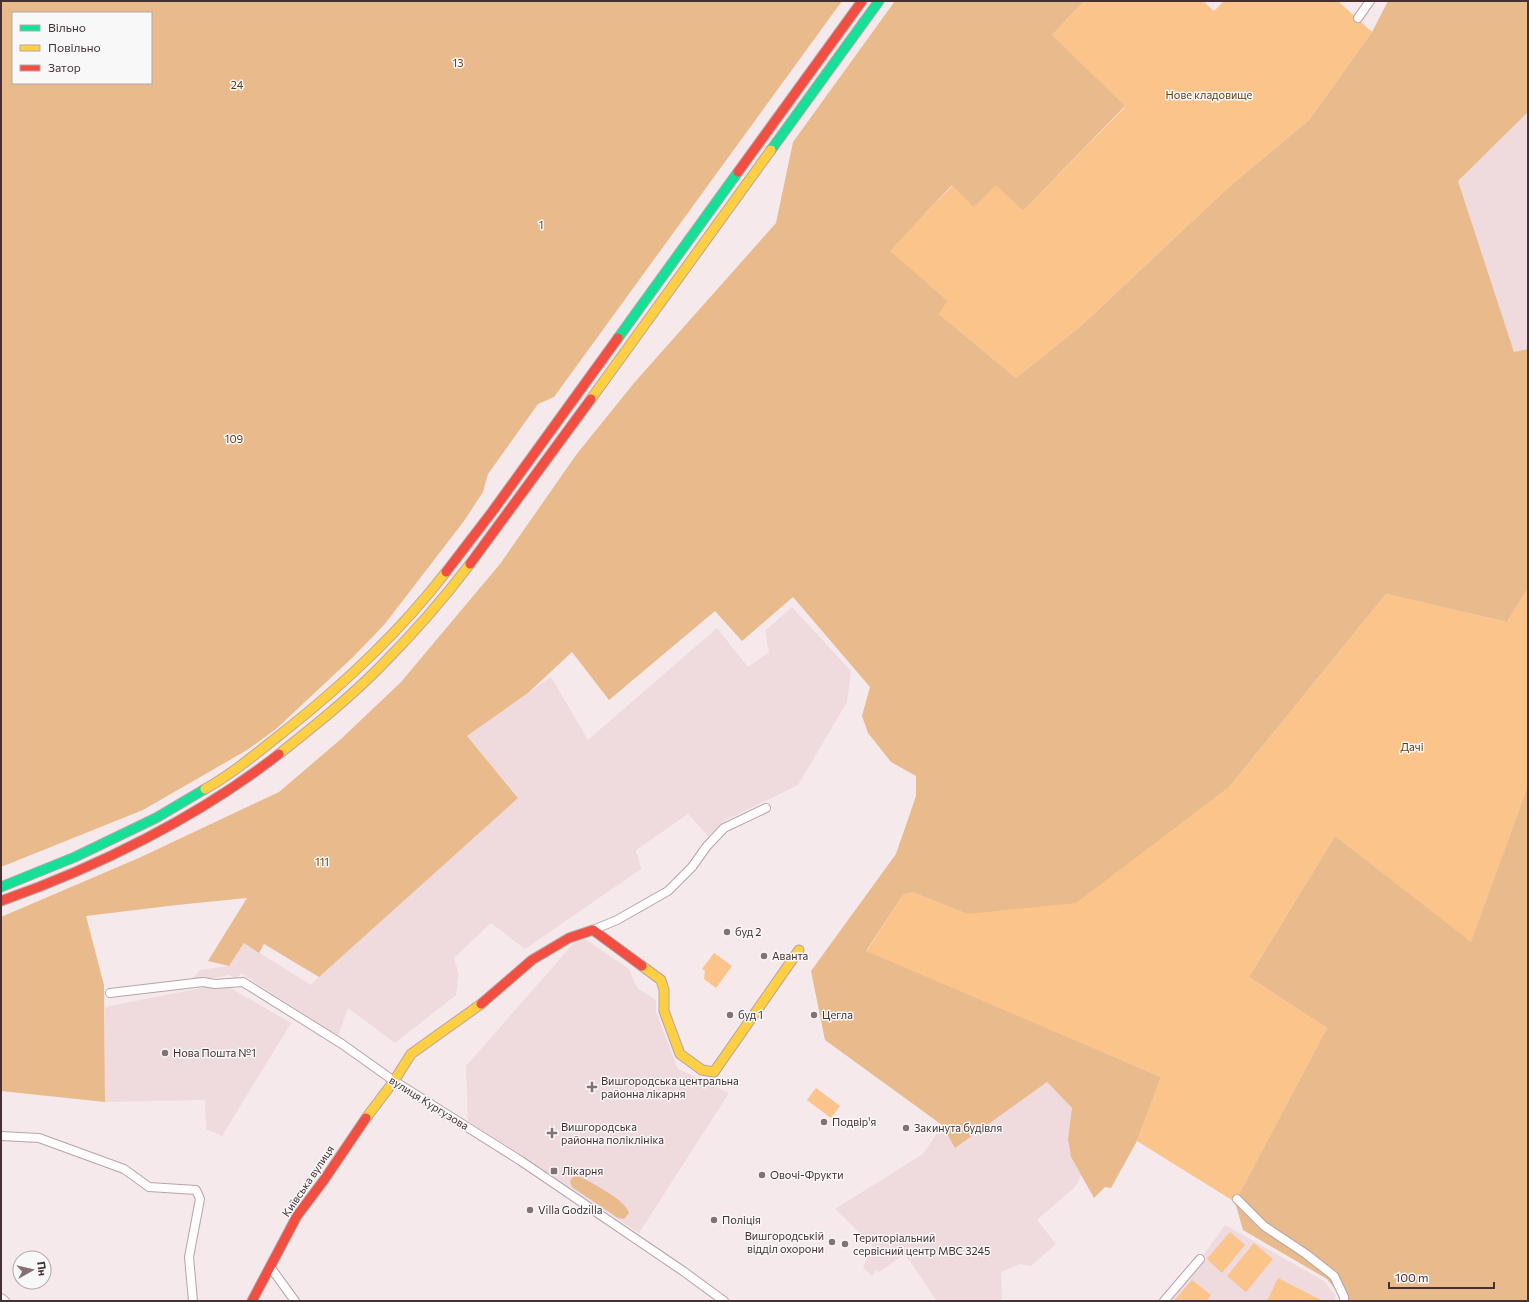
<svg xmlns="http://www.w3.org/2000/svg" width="1529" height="1302" viewBox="0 0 1529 1302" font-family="Commissioner,sans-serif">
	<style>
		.built { fill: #efdadd }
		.green { fill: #fac48b }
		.forest { fill: #e9ba8c; fill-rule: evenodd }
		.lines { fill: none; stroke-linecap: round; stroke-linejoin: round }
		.street-casing { stroke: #b5a5a8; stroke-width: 10 }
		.fast-casing { stroke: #b5a5a8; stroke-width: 11 }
		.slow-casing { stroke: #b5a5a8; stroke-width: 11 }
		.jam-casing { stroke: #b5a5a8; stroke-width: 11 }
		.street { stroke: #fefcfc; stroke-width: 8 }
		.fast { stroke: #16e098; stroke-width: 9 }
		.slow { stroke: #ffcf43; stroke-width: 9 }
		.jam { stroke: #f24e42; stroke-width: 9 }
		.poi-dot { fill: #847174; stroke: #f8f8f8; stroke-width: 1.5 }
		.labels { text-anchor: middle; stroke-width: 3; stroke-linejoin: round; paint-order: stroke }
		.park-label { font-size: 11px; fill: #633c0e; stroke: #f8f8f8 }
		.poi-label { font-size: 11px; fill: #473034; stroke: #f8f8f8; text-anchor: start }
		.street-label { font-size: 11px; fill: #473034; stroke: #f8f8f8 }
	</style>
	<rect width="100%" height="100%" fill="#f6e9eb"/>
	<g class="built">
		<path d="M1528,112V349L1514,352L1458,181Z"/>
		<path d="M792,607L851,671L847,702L798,785L724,821L708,836L688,814L636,850L641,869L525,949L491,923L454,958L459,974L456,995L395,1043L348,1008L338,1036L241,973L237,979L229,975L189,982L200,970L229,966L244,943L311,985L324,971L518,797L467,736L551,677L588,740L717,628L748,667L769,652L765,631Z"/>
		<path d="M580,936L629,969L637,988L656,1000V1012L678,1069L729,1093L639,1233L468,1121L466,1066Z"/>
		<path d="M211,986H227L291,1023L222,1136L206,1129L205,1100L105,1102V1007Z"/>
		<path d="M1047,1082L1072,1108L1068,1139L1071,1157L1081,1175L1076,1186L1037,1220L1056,1244L1031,1266L1020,1264L1001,1272L1002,1301H937L905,1254L879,1272L876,1270L872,1276L863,1267L873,1246L835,1209L923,1154L943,1125Z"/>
		<path d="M1225,1225L1324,1281L1336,1296L1334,1301H1171Z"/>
	</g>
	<g class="green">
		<path d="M1084,1H1203L1214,11L1224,1H1338L1372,32L1309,120L1230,186L1082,325L1016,378L939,314L948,301L889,251L953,185L996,184L1023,211L1125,107L1052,35Z"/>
		<path d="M1528,588V785L1471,943L1335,836L1249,977L1327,1028L1235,1202L1137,1141L1161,1077L866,952L903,895L912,892L967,914L1230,786L1386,594L1507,622Z"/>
		<path d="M714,953L732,966L716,988L704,979L705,971L702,969Z"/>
		<path d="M816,1088L840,1106L831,1118L807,1100Z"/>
		<path d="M1230,1232L1245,1245L1222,1273L1207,1259Z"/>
		<path d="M1254,1243L1273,1259L1246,1292L1227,1276Z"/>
		<path d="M1278,1278L1323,1301H1267Z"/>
		<path d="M1192,1280L1211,1295L1206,1301H1174Z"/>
	</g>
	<g class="forest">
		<path d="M1,1H842L554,397L538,404L488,474L483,492L464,521L384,625L353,657L276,729L247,750L143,810L1,867ZM13,13H151V83H13Z"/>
		<path d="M895,1H1084L1052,35L1125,106L1023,211L996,185L974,207L952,185L890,251L948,301L939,314L1016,378L1082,325L1230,186L1309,120L1372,32L1388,1H1528V112L1458,181L1514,352L1528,349V588L1507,622L1386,594L1230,786L1076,903L967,914L912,892L903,895L866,951L1161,1077L1137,1141L1111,1188L1105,1187L1094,1198L1071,1157L1068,1139L1072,1108L1047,1082L955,1148L942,1125L825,1040L811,971L896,854L916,796V776L891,762L868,733L862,716L870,687L793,597L742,641L715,611L609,700L572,652L528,693L467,736L518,798L319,977L264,944L259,953L244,943L229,966L208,961L247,898L177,905L86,916L104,985L105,1102L1,1091V917L141,857L279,792L341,739L401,682L500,564L576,455L634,383L776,223L793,142Z"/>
		<path d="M1528,785V1301H1339L1340,1295L1327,1279L1243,1230L1235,1202L1327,1028L1249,977L1335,836L1471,942Z"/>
		<path d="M574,1175L579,1176C591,1183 625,1199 629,1213L624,1219L618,1218L572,1187L570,1181Z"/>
	</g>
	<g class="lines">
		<defs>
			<g id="street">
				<path d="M1358,18L1370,1"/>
				<path d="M593,930L617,920L668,891L692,867L707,846L724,828L766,808"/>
				<path d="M110,993L203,982L215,984L243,982L342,1044L394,1081L521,1161L683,1271L724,1301"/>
				<path d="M1,1136L39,1138L124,1169L149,1187L196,1190L200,1199L189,1257L193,1301"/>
				<path d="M1237,1199L1264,1226L1306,1254L1334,1276L1344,1297V1301"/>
				<path d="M271,1268L295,1301"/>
				<path d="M1,1298L5,1301"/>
				<path d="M1164,1301L1200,1259"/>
			</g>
			<g id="fast">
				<path d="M771,150L879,1"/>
				<path d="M618,338L738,172"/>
				<path d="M1,887L75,857L156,818L205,789"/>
			</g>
			<g id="slow">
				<path d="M591,399L771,150"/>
				<path d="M279,754C313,727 347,700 378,669C411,636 442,601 470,564"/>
				<path d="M205,789C232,774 257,753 281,734C342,686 399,633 446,572"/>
				<path d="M642,966L661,980L664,990V1011L680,1054L702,1070L714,1072L799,950"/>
				<path d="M366,1118L394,1081L411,1054L481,1004"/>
			</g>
			<g id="jam">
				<path d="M738,172L862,1"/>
				<path d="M470,564L591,399"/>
				<path d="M446,572L492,512L618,338"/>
				<path d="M1,901C98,867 198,817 279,754"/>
				<path d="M481,1004L532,960L569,938L593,930L642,966"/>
				<path d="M252,1301L297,1216L324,1180L366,1118"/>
			</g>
		</defs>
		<use href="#street" class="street-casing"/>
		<use href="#fast" class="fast-casing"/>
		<use href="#slow" class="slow-casing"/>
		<use href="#jam" class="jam-casing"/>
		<use href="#street" class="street"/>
		<use href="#fast" class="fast"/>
		<use href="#slow" class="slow"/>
		<use href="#jam" class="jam"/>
	</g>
	<g class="poi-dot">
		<circle cx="727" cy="932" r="4"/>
		<circle cx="764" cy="956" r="4"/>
		<circle cx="730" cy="1015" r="4"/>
		<circle cx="814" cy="1015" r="4"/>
		<circle cx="165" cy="1053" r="4"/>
		<path d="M590 1081h4v4h4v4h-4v4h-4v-4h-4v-4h4z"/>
		<circle cx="824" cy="1122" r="4"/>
		<circle cx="906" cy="1128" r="4"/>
		<path d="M550 1127h4v4h4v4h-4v4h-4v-4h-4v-4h4z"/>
		<rect x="550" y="1167" width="8" height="8" rx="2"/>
		<circle cx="762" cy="1175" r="4"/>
		<circle cx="530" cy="1210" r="4"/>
		<circle cx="714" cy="1220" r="4"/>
		<circle cx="832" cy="1242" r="4"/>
		<circle cx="845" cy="1244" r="4"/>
	</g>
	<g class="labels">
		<g class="park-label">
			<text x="458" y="67">13</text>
			<text x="237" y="89">24</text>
			<text x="1209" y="99">Нове кладовище</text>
			<text x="541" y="229">1</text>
			<text x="234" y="443">109</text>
			<text x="1412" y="751">Дачі</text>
			<text x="322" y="866">111</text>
		</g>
		<g class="poi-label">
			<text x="735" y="936">буд 2</text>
			<text x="772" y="960">Аванта</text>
			<text x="738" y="1019">буд 1</text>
			<text x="822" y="1019">Цегла</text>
			<text x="173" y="1057">Нова Пошта №1</text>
			<text x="601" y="1085">Вишгородська центральна<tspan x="601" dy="13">районна лікарня</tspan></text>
			<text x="832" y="1126">Подвір'я</text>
			<text x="561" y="1131">Вишгородська<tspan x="561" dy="13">районна поліклініка</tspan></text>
			<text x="914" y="1132">Закинута будівля</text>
			<text x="562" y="1175">Лікарня</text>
			<text x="770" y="1179">Овочі-Фрукти</text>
			<text x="538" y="1214">Villa Godzilla</text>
			<text x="722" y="1224">Поліція</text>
			<text x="824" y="1240" text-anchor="end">Вишгородській<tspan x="824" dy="13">відділ охорони</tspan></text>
			<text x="853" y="1242">Територіальний<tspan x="853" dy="13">сервісний центр МВС 3245</tspan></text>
		</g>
		<g class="street-label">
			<text transform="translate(429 1103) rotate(32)" y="4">вулиця Кургузова</text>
			<text transform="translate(308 1181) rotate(-56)" y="4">Київська вулиця</text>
		</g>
	</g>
	<rect width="1529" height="1302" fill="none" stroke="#473034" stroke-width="4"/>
	<rect x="12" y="12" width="140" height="72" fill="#f8f8f8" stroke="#b1a8aa"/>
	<rect x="20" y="25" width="20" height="6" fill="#16e098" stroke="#b1a8aa"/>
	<text x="48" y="32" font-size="12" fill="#473034">Вільно</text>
	<rect x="20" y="45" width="20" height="6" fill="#ffcf43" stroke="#b1a8aa"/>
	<text x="48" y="52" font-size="12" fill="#473034">Повільно</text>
	<rect x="20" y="65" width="20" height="6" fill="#f24e42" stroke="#b1a8aa"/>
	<text x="48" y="72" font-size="12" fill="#473034">Затор</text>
	<g transform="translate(32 1270) rotate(82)"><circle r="19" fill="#f8f8f8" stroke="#b1a8aa"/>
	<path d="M0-3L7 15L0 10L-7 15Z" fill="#847174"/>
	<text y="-6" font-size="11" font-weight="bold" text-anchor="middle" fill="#473034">Пн</text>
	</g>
	<path d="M1389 1282v6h105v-6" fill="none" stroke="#473034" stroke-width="2"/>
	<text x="1395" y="1282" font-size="12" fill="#473034" stroke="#f8f8f8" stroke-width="3" paint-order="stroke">100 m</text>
</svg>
